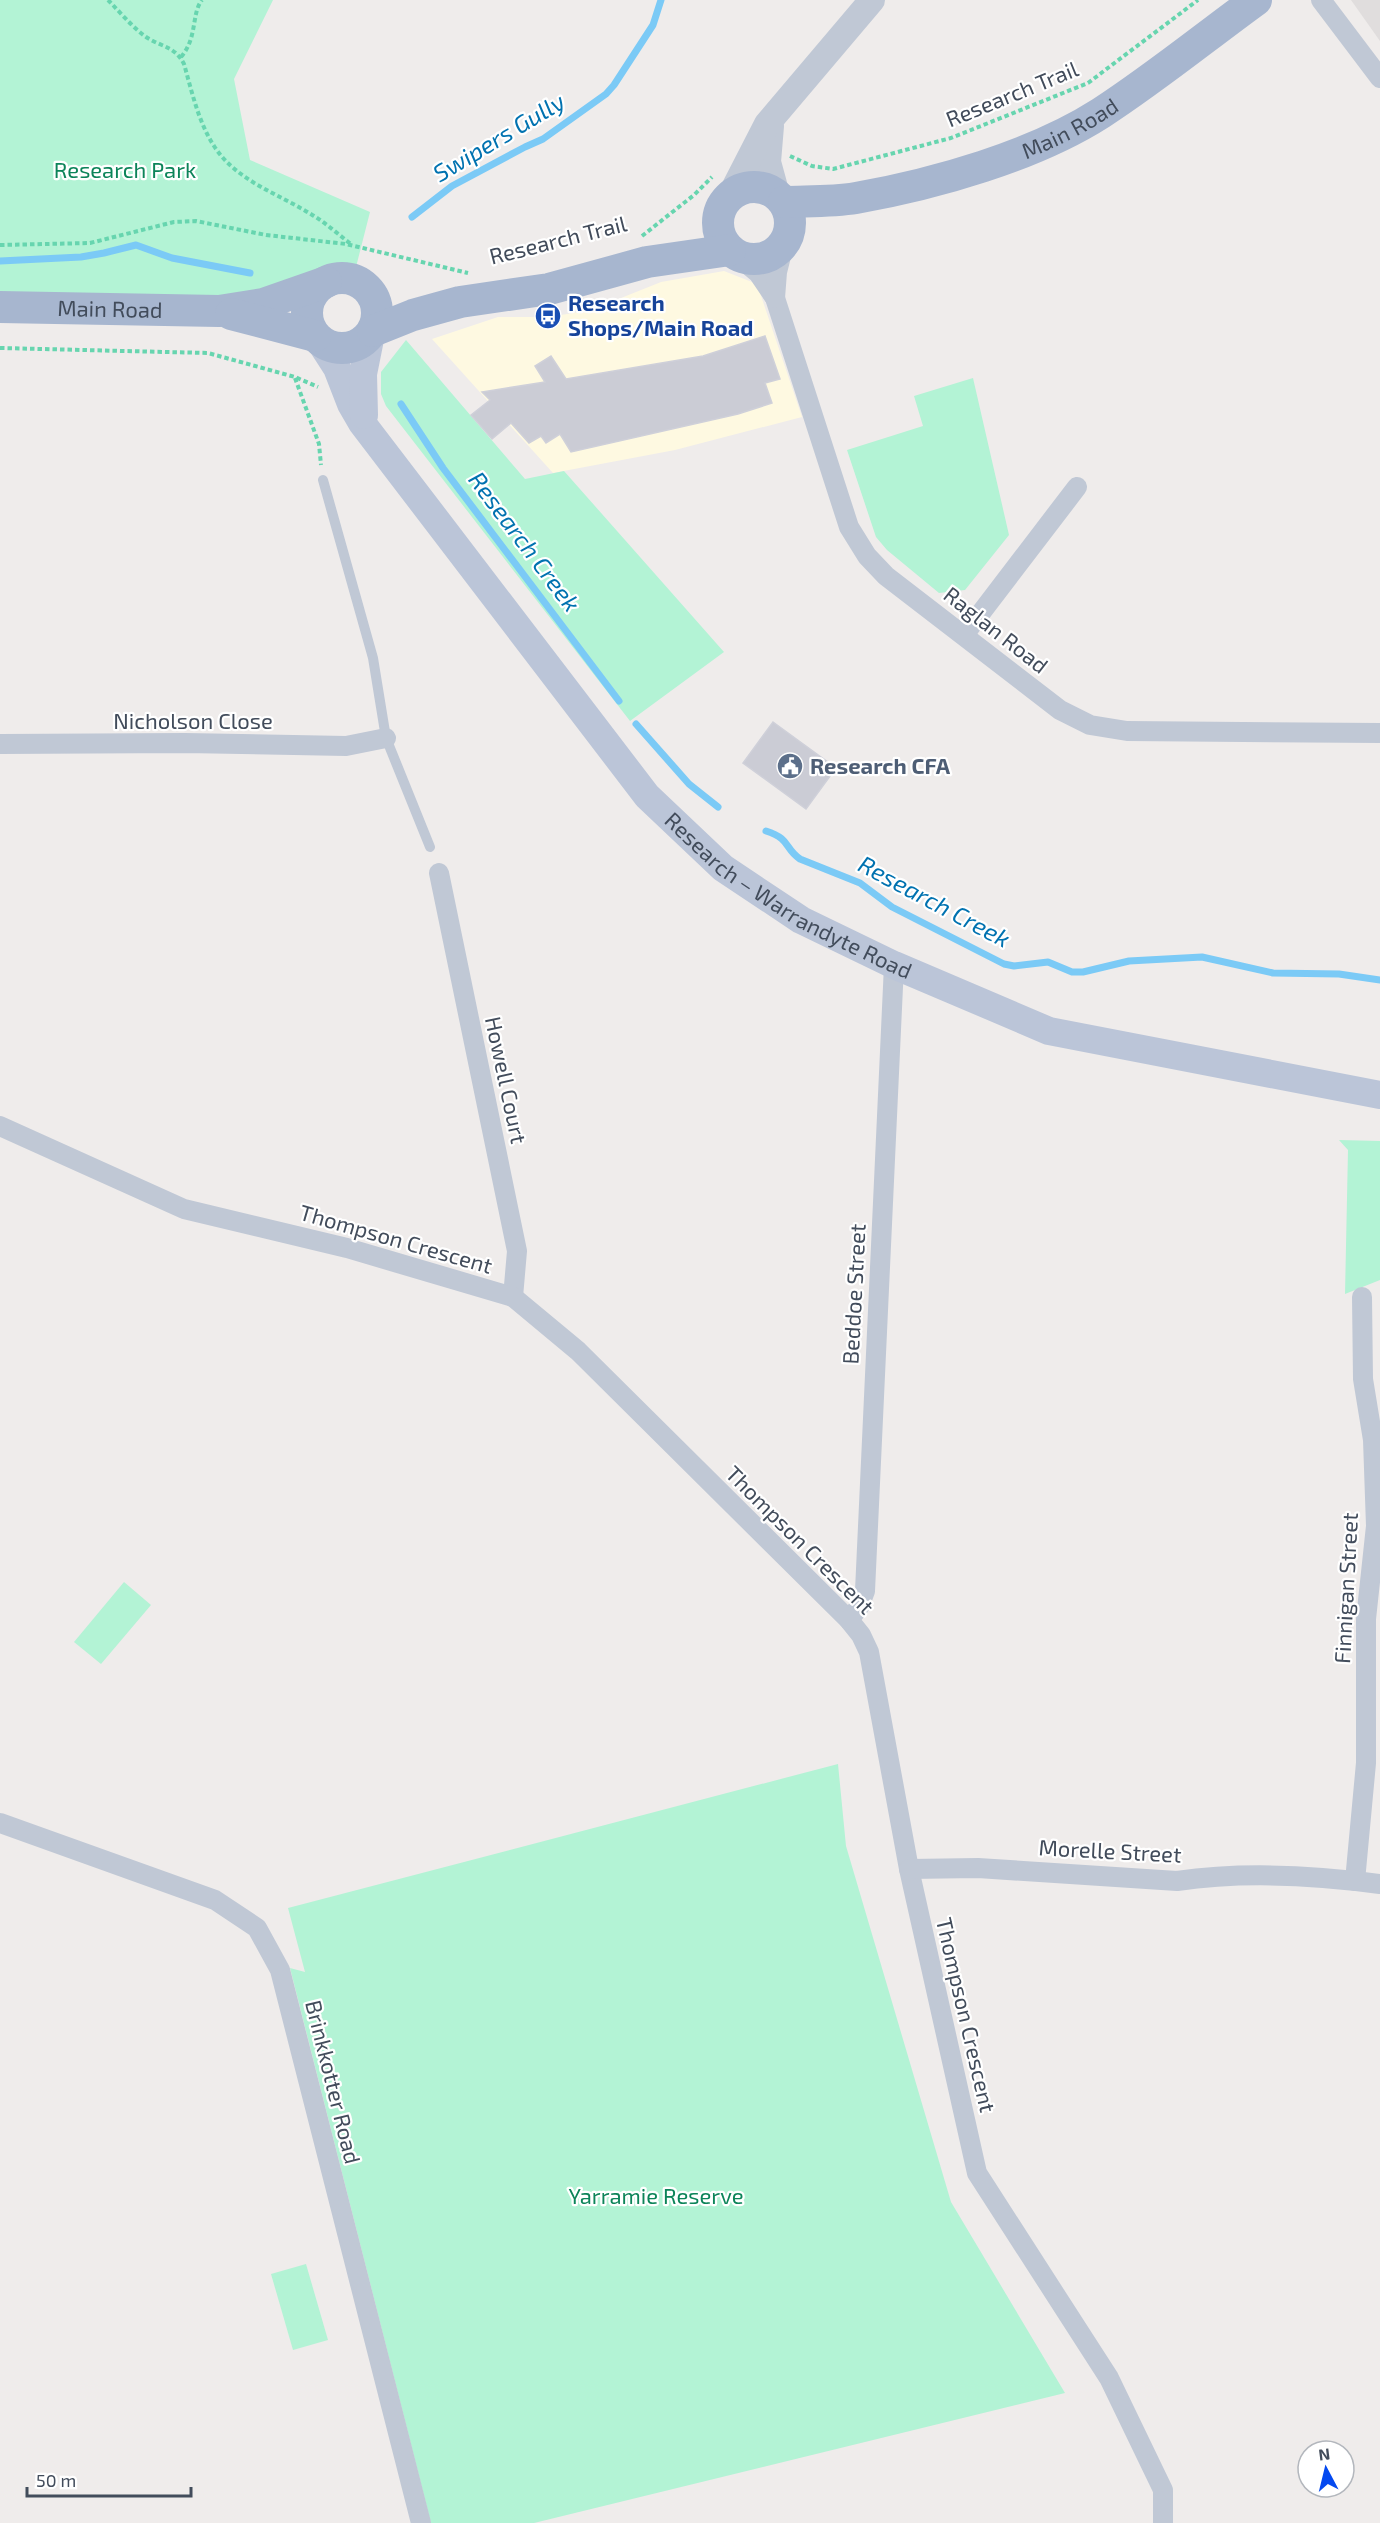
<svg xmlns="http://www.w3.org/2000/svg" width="1380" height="2523" viewBox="0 0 1380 2523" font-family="'Exo 2',sans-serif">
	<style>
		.commercial { fill: #fef9e1 }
		.education { fill: #e0dddd }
		.green { fill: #b3f3d5 }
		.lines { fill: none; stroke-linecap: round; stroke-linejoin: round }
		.stream { stroke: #7bcaf6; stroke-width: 7 }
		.building { fill: #cbccd5; stroke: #cfd0d9; stroke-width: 1.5 }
		.path { stroke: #67d5af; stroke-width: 4; stroke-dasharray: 4.5 3; stroke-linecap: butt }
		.service { stroke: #c0c8d5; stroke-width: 10 }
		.minor { stroke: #c0c8d5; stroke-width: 20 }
		.tertiary { stroke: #c0c8d5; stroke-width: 26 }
		.secondary { stroke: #bbc5d8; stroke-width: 28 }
		.primary { stroke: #a7b6cf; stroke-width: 32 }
		.labels { text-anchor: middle; stroke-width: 4.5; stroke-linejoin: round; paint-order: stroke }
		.street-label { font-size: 22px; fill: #424c5b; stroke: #fff }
		.park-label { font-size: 22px; fill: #0c8459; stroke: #fff }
		.transit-label { font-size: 22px; font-weight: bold; fill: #164399; stroke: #fff; text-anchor: start }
		.service-label { font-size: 22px; font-weight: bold; fill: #4e5e75; stroke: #fff; text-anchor: start }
		.water-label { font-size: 24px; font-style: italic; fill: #0072b0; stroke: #fff }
	</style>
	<rect width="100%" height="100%" fill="#efeceb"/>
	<path class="commercial" d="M724,271L757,284L802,417L675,450L553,473L432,339L498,317H549L591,310L661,282Z"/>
	<path class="education" d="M1351,0H1380V41Z"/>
	<g class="green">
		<path d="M0,0H273L234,79L250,160L370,212L356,267L339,265L329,267L250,296L0,293Z"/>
		<path d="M406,340L525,479L564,471L724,652L630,721L386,406L381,394V372Z"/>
		<path d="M973,378L1009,535L965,590L939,593L887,550L876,537L847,450L923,426L914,396Z"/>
		<path d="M1339,1140L1380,1141V1280L1345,1294L1348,1150Z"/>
		<path d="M124,1582L151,1605L101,1664L74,1642Z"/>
		<path d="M838,1764L846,1846L951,2202L1065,2393L534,2523H431L290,1968L305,1972L288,1908Z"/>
		<path d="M306,2264L328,2340L293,2350L271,2274Z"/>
	</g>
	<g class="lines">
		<g class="stream">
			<path d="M412,217L452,186L525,147L543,139L606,94L614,85L653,25L661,0"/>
			<path d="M0,261L81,257L104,253L136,245L172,258L250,273"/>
			<path d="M401,404L443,468L619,701"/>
			<path d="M636,724L689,784L718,807"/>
			<path d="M766,831C791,839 784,848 800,859L860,883L892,907L1004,964L1014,966L1048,962L1072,972H1083L1129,961L1202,957L1273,973L1339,974L1380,980"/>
		</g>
	</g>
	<g class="building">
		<path d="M765,336L780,379L765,383L772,403L738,414L571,452L560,434L546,443L541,436L529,443L511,423L492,439L471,415L490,400L482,392L545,382L535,366L551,356L566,379L703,356Z"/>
		<path d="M773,722L836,768L806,809L743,763Z"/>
	</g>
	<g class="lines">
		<g class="path">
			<path d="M108,0C120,12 132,27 146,37C161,47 175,46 184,64C192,92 198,121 214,146C237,182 280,194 314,216C327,224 339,235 351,244"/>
			<path d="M181,57C198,37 191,14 202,0"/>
			<path d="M790,156L812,166L833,169L951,138L1088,83L1198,0"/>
			<path d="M642,236L694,195L712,177"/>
			<path d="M0,245L90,243L174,222L196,221L266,235L346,244L468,273"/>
			<path d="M0,348L208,353L295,377L318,387"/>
			<path d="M295,378L319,444L321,465"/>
		</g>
		<path class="service" d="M323,480L373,658L386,738L430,847"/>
		<g class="minor">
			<path d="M1321,0L1380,78"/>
			<path d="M735,254L758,273L775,298L849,527L867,556L886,576L1060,710L1090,725L1127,731L1380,733"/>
			<path d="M775,298L777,272L784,244"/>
			<path d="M964,635L1077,487"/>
			<path d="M0,744L185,743L346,746L386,738"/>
			<path d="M439,873L517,1251L513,1297"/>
			<path d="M0,1126L184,1209L347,1248L513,1297L578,1351L849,1620L861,1635L869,1652L909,1869L977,2173L1109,2378L1163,2490V2523"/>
			<path d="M849,1620L859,1607L865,1591L894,965"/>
			<path d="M0,1823L215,1900L257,1928L280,1970L421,2523"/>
			<path d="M909,1869L978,1868L1177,1881C1245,1871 1313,1875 1380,1884"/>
			<path d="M1355,1881L1366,1763V1619L1376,1526L1373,1440L1363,1379L1362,1297"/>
		</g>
		<g class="tertiary">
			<path d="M771,126L768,162L777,195"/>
			<path d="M729,198L767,124L872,0"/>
		</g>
		<g class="secondary">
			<path id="s1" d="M319,340L337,368L351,404L362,423L647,796L723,868L801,920L894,965L1049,1031L1380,1095"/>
			<path d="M364,415L363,374L371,334"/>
		</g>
		<g class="primary">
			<circle cx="754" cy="223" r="36"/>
			<path id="s2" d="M784,202C808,201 832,202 856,198C935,184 1034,156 1101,113C1155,78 1205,37 1256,0"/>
			<circle cx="342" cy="313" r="35"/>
			<path id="s3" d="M0,307L219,311L263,304L326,282"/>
			<path d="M231,314L315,336"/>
			<path d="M373,331L413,315L460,302L549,289L647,262L730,250"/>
		</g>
	</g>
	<defs>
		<symbol id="bus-disc" viewBox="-11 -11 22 22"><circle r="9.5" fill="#1a4fb4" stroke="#fff"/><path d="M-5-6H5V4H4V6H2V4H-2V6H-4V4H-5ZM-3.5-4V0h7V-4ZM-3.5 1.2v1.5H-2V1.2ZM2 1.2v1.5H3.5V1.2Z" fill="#fff"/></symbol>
		<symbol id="civic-disc" viewBox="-11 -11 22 22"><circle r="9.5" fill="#5c6f8a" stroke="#fff"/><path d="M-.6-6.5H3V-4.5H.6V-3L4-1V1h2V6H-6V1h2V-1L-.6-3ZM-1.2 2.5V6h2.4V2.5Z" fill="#fff"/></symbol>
	</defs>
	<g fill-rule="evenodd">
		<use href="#bus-disc" x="533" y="301" width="30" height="30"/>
		<use href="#civic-disc" x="775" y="751" width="30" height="30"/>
	</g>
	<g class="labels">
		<g class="street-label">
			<text transform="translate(1012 94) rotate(-22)" y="8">Research Trail</text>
			<text dy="8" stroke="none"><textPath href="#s2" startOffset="298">Main Road</textPath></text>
			<text transform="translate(558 240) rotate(-14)" y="8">Research Trail</text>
			<text dy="8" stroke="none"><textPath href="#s3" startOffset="110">Main Road</textPath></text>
			<text transform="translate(996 630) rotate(38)" y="8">Raglan Road</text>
			<text x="193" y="729">Nicholson Close</text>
			<text dy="8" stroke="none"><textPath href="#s1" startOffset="738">Research – Warrandyte Road</textPath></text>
			<text transform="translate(506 1080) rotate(78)" y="8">Howell Court</text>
			<text transform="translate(396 1239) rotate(16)" y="8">Thompson Crescent</text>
			<text transform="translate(854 1294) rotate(-87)" y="8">Beddoe Street</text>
			<text transform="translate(800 1540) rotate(45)" y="8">Thompson Crescent</text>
			<text transform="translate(1346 1588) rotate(-87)" y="8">Finnigan Street</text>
			<text transform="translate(1110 1851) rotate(3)" y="8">Morelle Street</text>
			<text transform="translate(966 2015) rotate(77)" y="8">Thompson Crescent</text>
			<text transform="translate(333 2082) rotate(76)" y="8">Brinkkotter Road</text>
		</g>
		<g class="park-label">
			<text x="125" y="178">Research Park</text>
			<text x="656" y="2204">Yarramie Reserve</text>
		</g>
		<g class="transit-label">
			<text x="568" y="311">Research<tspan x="568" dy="25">Shops/Main Road</tspan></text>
		</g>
		<g class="service-label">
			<text x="810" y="774">Research CFA</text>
		</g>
		<g class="water-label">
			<text transform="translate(499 138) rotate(-31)" y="8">Swipers Gully</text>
			<text transform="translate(524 542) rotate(53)" y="8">Research Creek</text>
			<text transform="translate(934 902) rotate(28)" y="8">Research Creek</text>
		</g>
	</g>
	<g transform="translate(1326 2469) rotate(353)"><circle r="28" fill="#ffffff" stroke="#b3b7bd" stroke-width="1.5"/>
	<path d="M0-4.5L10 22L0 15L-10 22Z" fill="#0449f0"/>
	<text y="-9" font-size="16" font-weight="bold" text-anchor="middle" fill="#424c5b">N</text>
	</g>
	<path d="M27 2487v9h164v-9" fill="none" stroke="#424c5b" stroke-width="3"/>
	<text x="36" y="2487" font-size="18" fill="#424c5b" stroke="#ffffff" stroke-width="4.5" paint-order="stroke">50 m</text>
</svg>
